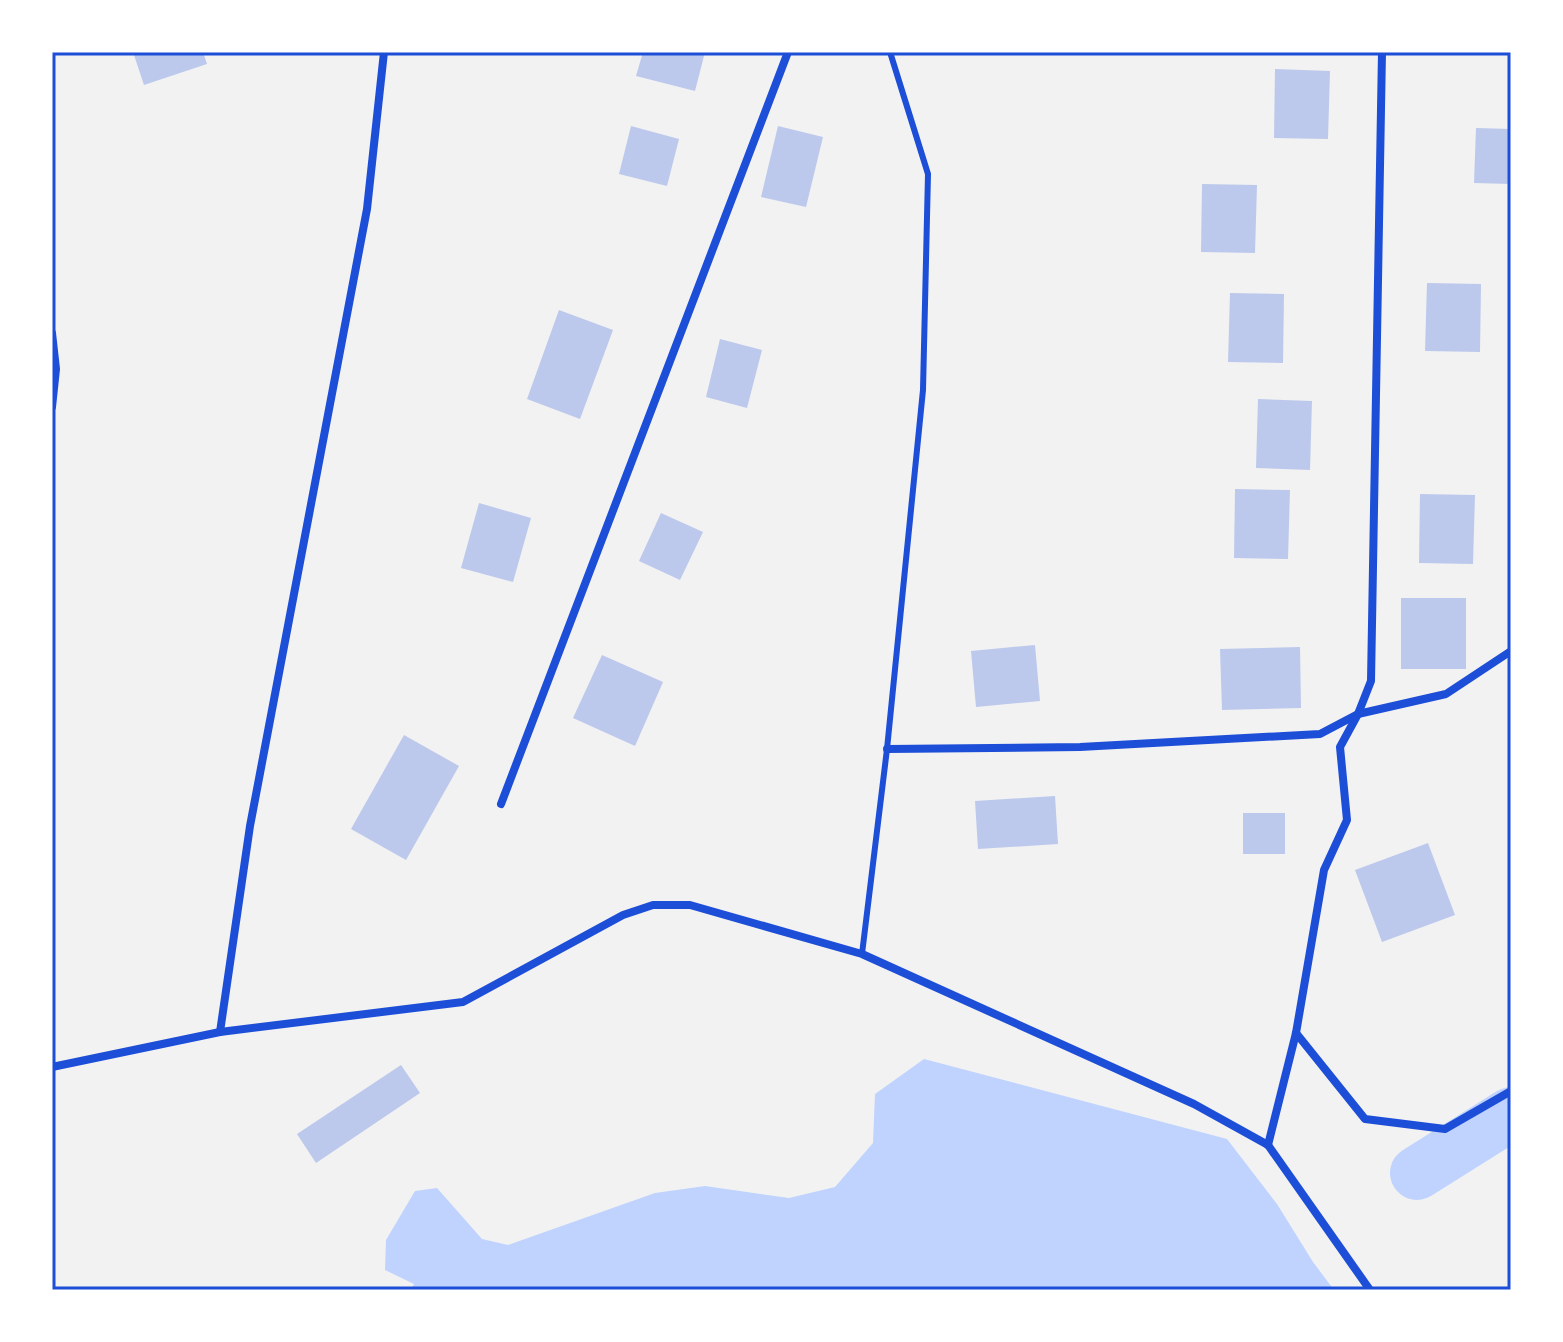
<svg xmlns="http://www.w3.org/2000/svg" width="1563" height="1342" viewBox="0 0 1563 1342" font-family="'Roboto Condensed',sans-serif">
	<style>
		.water { fill: #bfd3fe }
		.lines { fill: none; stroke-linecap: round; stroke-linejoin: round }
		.river { stroke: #bfd3fe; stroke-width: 54 }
		.building { fill: #bdc9ec }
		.service { stroke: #1d4ed8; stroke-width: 6 }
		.minor { stroke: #1d4ed8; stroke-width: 8 }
		.neatline { fill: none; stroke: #1d4ed8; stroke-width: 3 }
	</style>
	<rect width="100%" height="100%" fill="#f2f2f2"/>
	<path class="water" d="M924,1059L1227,1139L1277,1204L1313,1262L1334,1290H411L414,1284L385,1270L386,1240L415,1191L437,1188L482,1239L508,1245L655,1193L705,1186L789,1198L835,1187L873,1143L875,1094Z"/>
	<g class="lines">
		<path class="river" d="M1417,1173L1511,1114"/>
	</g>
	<g class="building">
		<path d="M133,52H203L207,64L144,85Z"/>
		<path d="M643,52H705L695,91L636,76Z"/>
		<path d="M1275,69L1330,71L1328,139L1274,138Z"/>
		<path d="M631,126L679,139L667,186L619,174Z"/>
		<path d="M778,126L823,137L806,207L761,197Z"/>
		<path d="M1476,128L1511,129V184L1474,183Z"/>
		<path d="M1202,184L1257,185L1255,253L1201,252Z"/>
		<path d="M1427,283L1481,284L1480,352L1425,351Z"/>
		<path d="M1230,293L1284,294L1283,363L1228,362Z"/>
		<path d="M559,310L613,330L580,419L527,399Z"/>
		<path d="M720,339L762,350L747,408L706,397Z"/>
		<path d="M1258,399L1312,401L1310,470L1256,468Z"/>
		<path d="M1235,489L1290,490L1288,559L1234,558Z"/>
		<path d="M1420,494L1475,495L1473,564L1419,563Z"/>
		<path d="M479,503L531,518L513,582L461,568Z"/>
		<path d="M661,513L703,532L680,580L639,561Z"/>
		<rect x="1401" y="598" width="65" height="71"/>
		<path d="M1035,645L1040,701L976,707L971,651Z"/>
		<path d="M1300,647L1301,708L1222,710L1220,649Z"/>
		<path d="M602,655L663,682L635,746L573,718Z"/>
		<path d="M404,735L459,766L406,860L351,829Z"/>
		<path d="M1055,796L1058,844L978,849L975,801Z"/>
		<rect x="1243" y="813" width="42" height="41"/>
		<path d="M1428,843L1455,915L1382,942L1355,870Z"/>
		<path d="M401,1065L420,1093L316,1163L297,1134Z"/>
	</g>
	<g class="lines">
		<path class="service" d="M862,954L887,749L923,390L928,174L890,52"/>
		<g class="minor">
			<path d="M52,333L56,369L52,407"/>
			<path d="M887,749L1080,747L1320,734L1358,714L1446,694L1511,651"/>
			<path d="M501,804L788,52"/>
			<path d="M220,1032L250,826L367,209L384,52"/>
			<path d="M1296,1033L1365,1119L1445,1129L1511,1091"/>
			<path d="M52,1067L220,1032L463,1002L623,915L653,905H690L862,954L1194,1104L1268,1145L1370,1290"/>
			<path d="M1268,1145L1296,1033L1324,870L1347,820L1340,747L1358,714L1371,681L1382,52"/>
		</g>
	</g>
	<rect width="1563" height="1342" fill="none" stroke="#ffffff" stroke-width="108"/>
	<rect x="54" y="54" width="1455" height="1234" class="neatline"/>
</svg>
